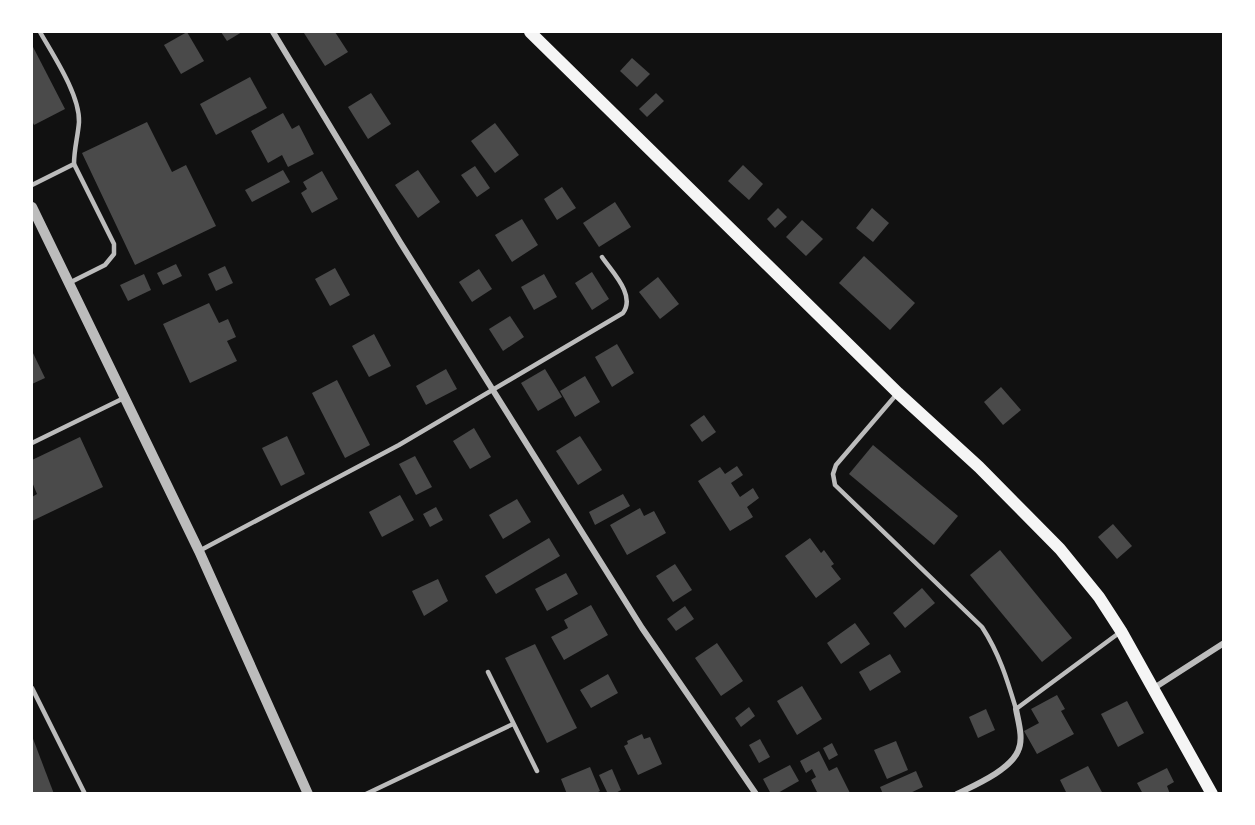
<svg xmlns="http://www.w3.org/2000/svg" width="1255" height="825" viewBox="0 0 1255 825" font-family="'Alegreya Sans',sans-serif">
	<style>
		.building { fill: #4a4a4a }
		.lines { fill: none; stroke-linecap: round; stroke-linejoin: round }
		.service { stroke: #bcbcbc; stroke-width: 4.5 }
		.minor { stroke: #bcbcbc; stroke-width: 6 }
		.tertiary { stroke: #bcbcbc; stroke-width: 10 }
		.secondary { stroke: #f5f5f5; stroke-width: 12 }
	</style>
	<rect width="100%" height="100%" fill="#111"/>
	<g class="building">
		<path d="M187,32L204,61L181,74L164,45Z"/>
		<path d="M221,32H242L227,41Z"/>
		<path d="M306,32H335L348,52L325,66L304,33Z"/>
		<path d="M32,45L65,109L34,125L32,121Z"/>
		<path d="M632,58L650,74L637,87L620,71Z"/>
		<path d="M250,77L267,108L216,135L200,104Z"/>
		<path d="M371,93L391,124L368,139L348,107Z"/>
		<path d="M656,93L664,101L647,117L639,109Z"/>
		<path d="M283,113L292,129L299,125L314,154L288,167L282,155L268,163L251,131Z"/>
		<path d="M147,122L172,172L186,165L216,226L135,265L82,153Z"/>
		<path d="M495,123L519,155L495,173L471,141Z"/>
		<path d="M743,165L763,184L749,200L728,181Z"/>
		<path d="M475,166L490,188L477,197L461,175Z"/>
		<path d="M283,170L290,182L252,202L245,190Z"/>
		<path d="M418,170L440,202L418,218L395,185Z"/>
		<path d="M322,171L338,199L312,213L301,193L307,189L303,182Z"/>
		<path d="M562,187L576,208L557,220L544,199Z"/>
		<path d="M615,202L631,227L599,247L583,223Z"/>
		<path d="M778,208L787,217L775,228L767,219Z"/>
		<path d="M872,208L889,223L873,242L856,228Z"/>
		<path d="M522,219L538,245L512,262L495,235Z"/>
		<path d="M802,220L823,239L806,256L786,237Z"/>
		<path d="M864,256L915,303L890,330L839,283Z"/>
		<path d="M176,264L182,276L163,285L157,273Z"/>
		<path d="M225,266L233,283L216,291L208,274Z"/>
		<path d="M335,268L350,295L330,306L315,279Z"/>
		<path d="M479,269L492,289L472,302L459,282Z"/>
		<path d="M592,272L609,299L592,310L575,283Z"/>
		<path d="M144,274L151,290L128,301L120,285Z"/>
		<path d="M544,274L557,297L534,310L521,287Z"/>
		<path d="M658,277L679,304L660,319L639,292Z"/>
		<path d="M209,303L219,323L228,319L236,337L227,341L237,361L190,383L163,324Z"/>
		<path d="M510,316L524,337L503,351L489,329Z"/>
		<path d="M374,334L391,366L369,377L352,346Z"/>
		<path d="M617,344L634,373L612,387L595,357Z"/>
		<path d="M32,351L45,378L32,384Z"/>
		<path d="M446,369L457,389L426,405L416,386Z"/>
		<path d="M545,369L562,397L538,411L521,383Z"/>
		<path d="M585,376L600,402L575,417L560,391Z"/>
		<path d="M337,380L370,445L345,458L312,393Z"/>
		<path d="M1001,387L1021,410L1003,425L984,402Z"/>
		<path d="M704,415L716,432L702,442L690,425Z"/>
		<path d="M474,428L491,457L470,469L453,441Z"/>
		<path d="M287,436L305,474L281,486L262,448Z"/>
		<path d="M580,436L602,470L578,485L556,451Z"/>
		<path d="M80,437L103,487L32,521V497L37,494L32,482V460Z"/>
		<path d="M873,445L958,516L934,545L849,474Z"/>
		<path d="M415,456L432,487L416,495L399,464Z"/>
		<path d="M737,466L743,475L731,483L740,497L753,488L759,498L747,507L753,517L730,531L698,481L720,467L725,474Z"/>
		<path d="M623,494L630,506L595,525L589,512Z"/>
		<path d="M400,495L414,520L382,537L369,512Z"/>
		<path d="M517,499L531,522L503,539L489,515Z"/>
		<path d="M436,507L443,520L430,527L423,514Z"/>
		<path d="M640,508L644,516L654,511L666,533L627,555L610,525Z"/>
		<path d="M1113,524L1132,546L1117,559L1098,537Z"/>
		<path d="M549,538L560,556L496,594L485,576Z"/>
		<path d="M810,538L821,553L824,550L834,564L831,566L841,579L816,598L785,556Z"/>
		<path d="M1000,550L1072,638L1042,662L970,575Z"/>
		<path d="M675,564L692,590L673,602L656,576Z"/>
		<path d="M566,573L578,594L547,611L535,589Z"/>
		<path d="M438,579L448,601L424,616L412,591Z"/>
		<path d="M922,588L935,603L905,628L893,613Z"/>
		<path d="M591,605L608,635L564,660L551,637L568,628L564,620Z"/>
		<path d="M685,606L694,619L676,631L667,619Z"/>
		<path d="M855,623L870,644L841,664L827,643Z"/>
		<path d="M717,643L743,681L721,696L695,658Z"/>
		<path d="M535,644L577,728L547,743L505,658Z"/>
		<path d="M890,654L901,672L870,691L859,672Z"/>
		<path d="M608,674L618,693L591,708L580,690Z"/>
		<path d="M802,686L822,719L797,735L777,701Z"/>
		<path d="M1057,695L1065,709L1061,711L1074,734L1037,754L1024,731L1039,723L1031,709Z"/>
		<path d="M1127,701L1144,733L1118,747L1101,714Z"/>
		<path d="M749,707L755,716L741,727L735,718Z"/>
		<path d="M986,709L995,730L978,738L969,717Z"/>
		<path d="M642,734L644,739L650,737L662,764L638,775L624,746L628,744L627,741Z"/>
		<path d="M32,736L54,794H32Z"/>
		<path d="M760,739L770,757L759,763L749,745Z"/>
		<path d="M896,741L908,770L887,779L874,750Z"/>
		<path d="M832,743L838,755L829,760L823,748Z"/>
		<path d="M819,751L829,771L837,767L850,793L818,794L811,780L816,777L812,769L806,773L800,761Z"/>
		<path d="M790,765L799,781L776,794H771L763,779Z"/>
		<path d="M1088,766L1103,794H1067L1060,780Z"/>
		<path d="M590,767L600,791L594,794H567L561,779Z"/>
		<path d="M1167,768L1174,782L1167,786L1170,794H1143L1137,783Z"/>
		<path d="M612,769L621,790L614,794H608L599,775Z"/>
		<path d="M916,771L923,787L908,794H883L880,787Z"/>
	</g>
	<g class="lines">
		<g class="service">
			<path d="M32,185L74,164C74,149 78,136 79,122C80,95 53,55 40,32"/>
			<path d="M69,283L105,265L114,254V244L74,164"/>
			<path d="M896,395L836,465L833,474L835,485L982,627C999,653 1007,679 1016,709L1119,633"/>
			<path d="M32,443L124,398"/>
			<path d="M199,551L399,445L623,313C636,295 612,272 602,257"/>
			<path d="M488,672L537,771"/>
			<path d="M32,688L85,794"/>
			<path d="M366,794L513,724"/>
		</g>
		<g class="minor">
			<path d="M273,32L400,242L642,628L756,794"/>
			<path d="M1154,688L1224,643"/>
			<path d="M957,794C975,785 1010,770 1018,751C1024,739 1018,721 1016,709"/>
		</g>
		<path class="tertiary" d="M32,207L199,551L308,794"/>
		<path class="secondary" d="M530,32L898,393L979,467L1060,549L1099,597L1121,631L1212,794"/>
	</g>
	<rect width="1255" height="825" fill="none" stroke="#ffffff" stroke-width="66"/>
</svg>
